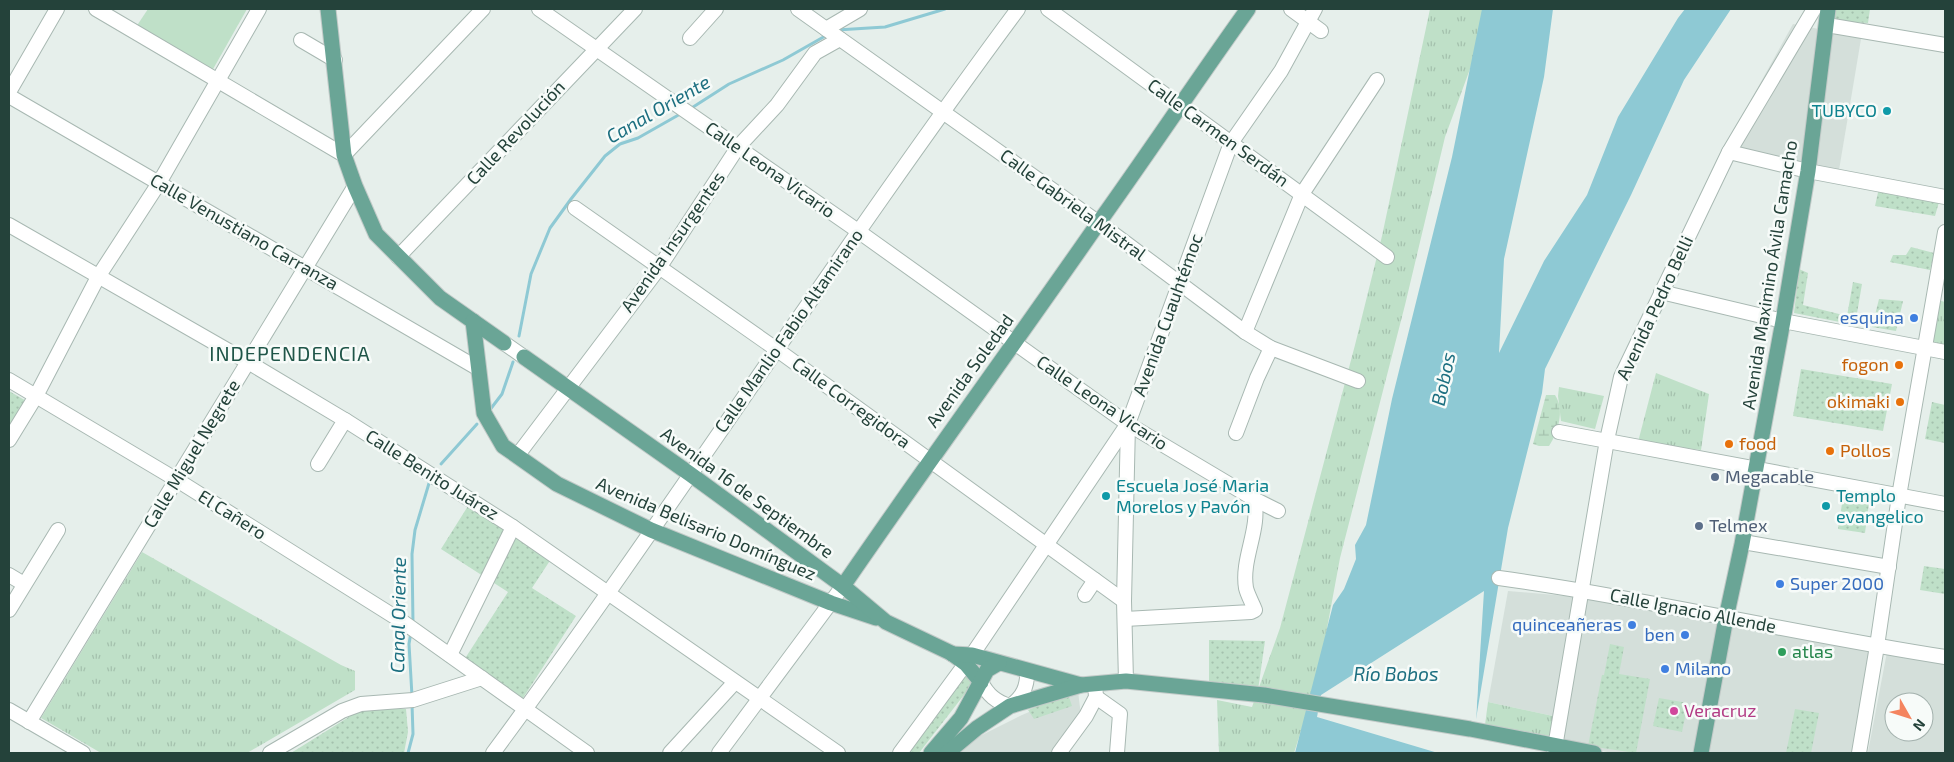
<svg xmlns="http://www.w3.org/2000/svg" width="1954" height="762" viewBox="0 0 1954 762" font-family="'Exo 2',sans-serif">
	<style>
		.built { fill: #d4dfda; fill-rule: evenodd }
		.grass { fill: url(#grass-dots) }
		.wetland { fill: url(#wetland-marsh) }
		.park { fill: url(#park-tufts) }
		.pitch { fill: #bfe0c8 }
		.water { fill: #8ec9d4 }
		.pier { fill: #e6efeb }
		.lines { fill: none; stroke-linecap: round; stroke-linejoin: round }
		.stream { stroke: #8ec9d4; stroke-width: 3 }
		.minor-casing { stroke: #a8b8b2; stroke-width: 16 }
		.major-casing { stroke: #c2cac8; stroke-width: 17 }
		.minor { stroke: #fff; stroke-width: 14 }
		.major { stroke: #6aa596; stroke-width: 15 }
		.culture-dot { fill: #0f9aa8; stroke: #f7fbf9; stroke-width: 2 }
		.shop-dot { fill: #3f7fe0; stroke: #f7fbf9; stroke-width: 2 }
		.food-dot { fill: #e8710a; stroke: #f7fbf9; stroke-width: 2 }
		.service-dot { fill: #5c6f8a; stroke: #f7fbf9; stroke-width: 2 }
		.leisure-dot { fill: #2e9e5b; stroke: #f7fbf9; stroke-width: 2 }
		.hotel-dot { fill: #d1479c; stroke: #f7fbf9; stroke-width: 2 }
		.labels { text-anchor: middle; stroke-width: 5; stroke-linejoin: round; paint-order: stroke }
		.culture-label { font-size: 18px; fill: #0d838f; stroke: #f7fbf9; text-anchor: start }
		.street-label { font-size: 18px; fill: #24423a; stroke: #f7fbf9 }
		.shop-label { font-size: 18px; fill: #366cbe; stroke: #f7fbf9; text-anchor: end }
		.food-label { font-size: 18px; fill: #c56008; stroke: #f7fbf9; text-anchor: end }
		.service-label { font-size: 18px; fill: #4e5e75; stroke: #f7fbf9; text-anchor: start }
		.leisure-label { font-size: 18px; fill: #27864d; stroke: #f7fbf9; text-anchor: start }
		.hotel-label { font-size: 18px; fill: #b23c85; stroke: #f7fbf9; text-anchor: start }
		.water-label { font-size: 19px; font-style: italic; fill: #1c6f80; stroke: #f7fbf9 }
		.quarter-label { font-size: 20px; letter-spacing: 1px; fill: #1f5548; stroke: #f7fbf9 }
	</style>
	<defs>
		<pattern id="grass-dots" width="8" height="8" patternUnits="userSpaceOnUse" patternTransform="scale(1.25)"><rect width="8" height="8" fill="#bfe0c8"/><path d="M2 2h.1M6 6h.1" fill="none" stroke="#a4c1ad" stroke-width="1.8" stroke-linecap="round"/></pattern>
		<pattern id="wetland-marsh" width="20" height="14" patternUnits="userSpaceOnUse" patternTransform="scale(1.25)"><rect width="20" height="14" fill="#bfe0c8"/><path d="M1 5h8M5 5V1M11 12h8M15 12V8" fill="none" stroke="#a4c1ad"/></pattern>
		<pattern id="park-tufts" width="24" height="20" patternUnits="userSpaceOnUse" patternTransform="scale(1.25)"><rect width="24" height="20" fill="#bfe0c8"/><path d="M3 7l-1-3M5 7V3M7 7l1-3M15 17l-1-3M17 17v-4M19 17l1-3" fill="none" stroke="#a4c1ad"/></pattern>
	</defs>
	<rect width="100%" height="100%" fill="#e6efeb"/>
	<g class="built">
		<path d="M1793,24L1824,30L1806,167L1723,150Z"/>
		<path d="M1829,27L1862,33L1838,176L1810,170Z"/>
		<path d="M1508,591L1578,597L1553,716L1488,702Z"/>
		<path d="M1584,594L1722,620L1697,753H1613L1557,743Z"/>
		<path d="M1729,623L1872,649L1855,753H1703Z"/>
		<path d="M1887,652L1945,662V753L1868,752ZM1894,702H1924V732H1894Z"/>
		<path d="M1078,691L1081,716L1054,753H958L970,741L1022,715Z"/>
	</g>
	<g class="grass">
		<path d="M1832,9H1870L1868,23L1832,21Z"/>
		<path d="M1879,188L1939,202L1935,216L1875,206Z"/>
		<path d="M1911,247L1934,253L1930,270L1890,262L1893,255H1906Z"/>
		<path d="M1799,269L1808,273L1803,305L1847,316L1853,282L1862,284L1855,325L1794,313Z"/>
		<path d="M1879,299L1903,301L1896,331L1872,327Z"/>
		<path d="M1801,369L1892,384L1883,431L1793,416Z"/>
		<path d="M9,391L28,402L9,434Z"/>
		<path d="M1932,402L1945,405V443L1925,439Z"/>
		<path d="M1844,491L1870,495L1865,533L1838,529Z"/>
		<path d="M468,506L551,559L532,588L576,616L523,698L464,660L508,592L441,549Z"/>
		<path d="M1924,566L1945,569V594L1920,590Z"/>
		<path d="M1209,640L1265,641L1258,690L1209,684Z"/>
		<path d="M1610,644L1624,647L1619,674L1650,679L1636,753L1588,746L1602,675H1604Z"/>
		<path d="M965,671L974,682L919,753H900Z"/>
		<path d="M1068,694L1072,706L1034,719L1028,710Z"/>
		<path d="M1659,698L1688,703L1682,732L1653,726Z"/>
		<path d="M389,709H406L408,732L404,753H291L360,710Z"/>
		<path d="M1795,709L1819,713L1811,753H1786Z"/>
	</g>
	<path class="wetland" d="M1546,395H1555C1565,410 1558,432 1549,446H1539L1533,444Z"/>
	<g class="park">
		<path d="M1430,9H1492L1445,137L1405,305L1340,558L1318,677L1294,753H1219L1217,700L1252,707L1280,628L1355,345L1382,236Z"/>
		<path d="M1938,300L1945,302V348L1929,345Z"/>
		<path d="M1656,373L1709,394L1701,450L1638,442Z"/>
		<path d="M1559,387L1604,396L1595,429L1561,421L1558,396Z"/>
		<path d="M142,552L341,665L355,671V690L247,753H101L41,718Z"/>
		<path d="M1488,702L1553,716L1550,736L1485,725Z"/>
	</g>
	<path class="pitch" d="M148,9H247L212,71L136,27Z"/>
	<path class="water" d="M1482,9H1553L1544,77L1504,259L1499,353L1544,261L1587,195L1618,117L1678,18L1685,9H1731L1684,80L1631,195L1545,369L1542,393L1508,528L1476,719L1482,608L1467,753H1295L1333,605L1344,589L1356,559L1355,545L1366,525L1392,399L1452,157Z"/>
	<path class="pier" d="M1484,591L1476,719L1475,722L1473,720L1474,707L1471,739L1473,738L1468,753H1438L1317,717L1321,695Z"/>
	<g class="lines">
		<g class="stream">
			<path d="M837,30L885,27L945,9"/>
			<path d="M690,109L729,84L783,60L827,35"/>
			<path d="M519,336L531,274L550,228L571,199L605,156L620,144L638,138L682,113"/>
			<path d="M489,411L502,394L513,362"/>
			<path d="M441,464L477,424"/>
			<path d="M413,624L412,554L415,530L430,480"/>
			<path d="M411,632L409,644L412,696"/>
			<path d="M408,753L413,734L412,704"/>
		</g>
		<defs>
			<g id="minor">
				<path d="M96,9L344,155L483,9"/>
				<path d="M539,9L858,231L1128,424L1254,499L1278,511"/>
				<path d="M798,9L1099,223L1245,332L1271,348L1358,381"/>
				<path d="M1048,9L1387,257"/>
				<path d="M1291,9L1321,31"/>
				<path d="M1827,25L1945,45"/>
				<path d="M826,29L860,9"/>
				<path d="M690,38L716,9"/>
				<path d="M301,40L335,60"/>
				<path d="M9,92L57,9"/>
				<path d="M9,96L479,369"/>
				<path d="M1729,152L1808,171L1945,197"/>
				<path d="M575,208L776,349L1124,601"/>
				<path d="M9,225L248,362L345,420L513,527L838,753"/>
				<path d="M398,257L635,9"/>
				<path d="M1661,292L1783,321L1945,352"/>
				<path d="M1245,332L1302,194L1377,80"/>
				<path d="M504,343L524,357"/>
				<path d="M9,380L177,480L403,622L587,753"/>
				<path d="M1559,432L1945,504"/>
				<path d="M1236,433L1257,378L1271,348"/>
				<path d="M9,440L36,396L98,277L159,183L259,9"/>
				<path d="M517,456L659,268L738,147L777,105L815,53L840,39"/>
				<path d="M318,464L345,420"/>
				<path d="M1742,544L1749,543L1889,567"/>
				<path d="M9,575L24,584"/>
				<path d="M1499,578C1649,599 1796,634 1945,657"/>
				<path d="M1085,595L1095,580"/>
				<path d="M9,610L58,530"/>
				<path d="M1125,619L1251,612L1255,610C1252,602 1248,596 1246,588C1241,558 1261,529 1254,499"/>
				<path d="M450,655L513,527"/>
				<path d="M1126,681L1124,601L1128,424L1231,143L1281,71L1315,9"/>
				<path d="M981,682C988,695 996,702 1010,706C1023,697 1028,686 1027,670"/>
				<path d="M1096,697L1120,714L1117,753"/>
				<path d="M9,710L83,753"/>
				<path d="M29,722L355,186"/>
				<path d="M270,753L342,711L361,704L413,700L482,678"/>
				<path d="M493,753C673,509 837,253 1018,9"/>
				<path d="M670,753L735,682"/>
				<path d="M719,753L843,586"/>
				<path d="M900,753L972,655L1127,425"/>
				<path d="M1059,753L1086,716L1096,697L1095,684"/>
				<path d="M1554,753L1607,440L1621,377L1729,152L1814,9"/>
				<path d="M1859,753L1877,646L1899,496L1945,232"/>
			</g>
			<g id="major">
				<path d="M328,9L344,155L355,186L376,234L440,298L504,343"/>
				<path d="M473,321L484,413L503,446L557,484L651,530L831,603L876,618"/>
				<path d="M524,357L690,474L843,586L886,622L951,653L966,664L981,682"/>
				<path d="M843,586C926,465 1013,346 1097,225C1148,154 1197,80 1248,9"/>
				<path d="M952,654L972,655L1081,685"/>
				<path d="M931,753L961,718L987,670L999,663"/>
				<path d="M947,753L977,728L1010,706L1081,685L1126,681L1264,695L1470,729L1594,753"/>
				<path d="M1701,753L1726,618L1742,544L1783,321L1808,171L1828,9"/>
			</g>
		</defs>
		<use href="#minor" class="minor-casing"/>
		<use href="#major" class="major-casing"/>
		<use href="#minor" class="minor"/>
		<use href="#major" class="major"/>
	</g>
	<g class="culture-dot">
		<circle cx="1887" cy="111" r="5"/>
		<circle cx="1106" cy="496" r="5"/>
		<circle cx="1826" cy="506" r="5"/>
	</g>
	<g class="shop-dot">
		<circle cx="1914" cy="318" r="5"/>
		<circle cx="1780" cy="584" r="5"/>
		<circle cx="1632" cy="625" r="5"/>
		<circle cx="1685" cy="635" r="5"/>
		<circle cx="1665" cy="669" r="5"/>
	</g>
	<g class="food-dot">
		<circle cx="1899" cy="365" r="5"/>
		<circle cx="1900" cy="402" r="5"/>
		<circle cx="1729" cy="444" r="5"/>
		<circle cx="1830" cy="451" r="5"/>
	</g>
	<g class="service-dot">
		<circle cx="1715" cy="477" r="5"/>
		<circle cx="1699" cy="526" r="5"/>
	</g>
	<circle class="leisure-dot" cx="1782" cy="652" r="5"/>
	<circle class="hotel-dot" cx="1674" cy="711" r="5"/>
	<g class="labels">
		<g class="culture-label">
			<text x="1877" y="117" text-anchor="end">TUBYCO</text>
			<text x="1116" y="492">Escuela José Maria<tspan x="1116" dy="21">Morelos y Pavón</tspan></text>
			<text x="1836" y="502">Templo<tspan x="1836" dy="21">evangelico</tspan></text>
		</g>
		<g class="street-label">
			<text transform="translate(516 133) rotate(-47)" y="6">Calle Revolución</text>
			<text transform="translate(1218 133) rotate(36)" y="6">Calle Carmen Serdán</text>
			<text transform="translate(770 170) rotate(35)" y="6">Calle Leona Vicario</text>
			<text transform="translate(1073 205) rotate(36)" y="6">Calle Gabriela Mistral</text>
			<text transform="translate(244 232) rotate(30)" y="6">Calle Venustiano Carranza</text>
			<text transform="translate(673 242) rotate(-55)" y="6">Avenida Insurgentes</text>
			<text transform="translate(1770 275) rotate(-81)" y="6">Avenida Maximino Ávila Camacho</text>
			<text transform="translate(1655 308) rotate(-65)" y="6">Avenida Pedro Belli</text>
			<text transform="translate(1168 315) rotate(-70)" y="6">Avenida Cuauhtémoc</text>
			<text transform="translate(789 331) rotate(-55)" y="6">Calle Manlio Fabio Altamirano</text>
			<text transform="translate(970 371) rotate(-54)" y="6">Avenida Soledad</text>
			<text transform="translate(851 403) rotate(36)" y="6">Calle Corregidora</text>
			<text transform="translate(1102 403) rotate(34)" y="6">Calle Leona Vicario</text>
			<text transform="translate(192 454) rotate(-59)" y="6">Calle Miguel Negrete</text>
			<text transform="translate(432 475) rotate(32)" y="6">Calle Benito Juárez</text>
			<text transform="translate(747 493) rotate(36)" y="6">Avenida 16 de Septiembre</text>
			<text transform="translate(232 515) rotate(32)" y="6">El Cañero</text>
			<text transform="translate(706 529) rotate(23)" y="6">Avenida Belisario Domínguez</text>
			<text transform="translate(1693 611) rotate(11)" y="6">Calle Ignacio Allende</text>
		</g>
		<g class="shop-label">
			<text x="1904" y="324">esquina</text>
			<text x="1790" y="590" text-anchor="start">Super 2000</text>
			<text x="1622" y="631">quinceañeras</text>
			<text x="1675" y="641">ben</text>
			<text x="1675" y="675" text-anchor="start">Milano</text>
		</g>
		<g class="food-label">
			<text x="1889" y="371">fogon</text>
			<text x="1890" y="408">okimaki</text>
			<text x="1739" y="450" text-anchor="start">food</text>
			<text x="1840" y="457" text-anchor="start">Pollos</text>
		</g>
		<g class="service-label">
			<text x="1725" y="483">Megacable</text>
			<text x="1709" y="532">Telmex</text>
		</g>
		<g class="leisure-label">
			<text x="1792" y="658">atlas</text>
		</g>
		<g class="hotel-label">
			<text x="1684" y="717">Veracruz</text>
		</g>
		<g class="water-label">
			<text transform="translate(658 109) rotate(-30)" y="7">Canal Oriente</text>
			<text transform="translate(1443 379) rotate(-78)" y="7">Bobos</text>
			<text transform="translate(398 615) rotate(-89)" y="7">Canal Oriente</text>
			<text x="1396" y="681">Río Bobos</text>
		</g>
		<g class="quarter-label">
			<text x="290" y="361">INDEPENDENCIA</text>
		</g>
	</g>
	<rect width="1954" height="762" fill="none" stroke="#24423a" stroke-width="20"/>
	<g transform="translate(1909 717) rotate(129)"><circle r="24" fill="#f7fbf9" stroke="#a3b1ad"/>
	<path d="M0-4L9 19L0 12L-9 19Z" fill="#f4845f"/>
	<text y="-8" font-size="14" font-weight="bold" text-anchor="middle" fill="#24423a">N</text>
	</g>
</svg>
